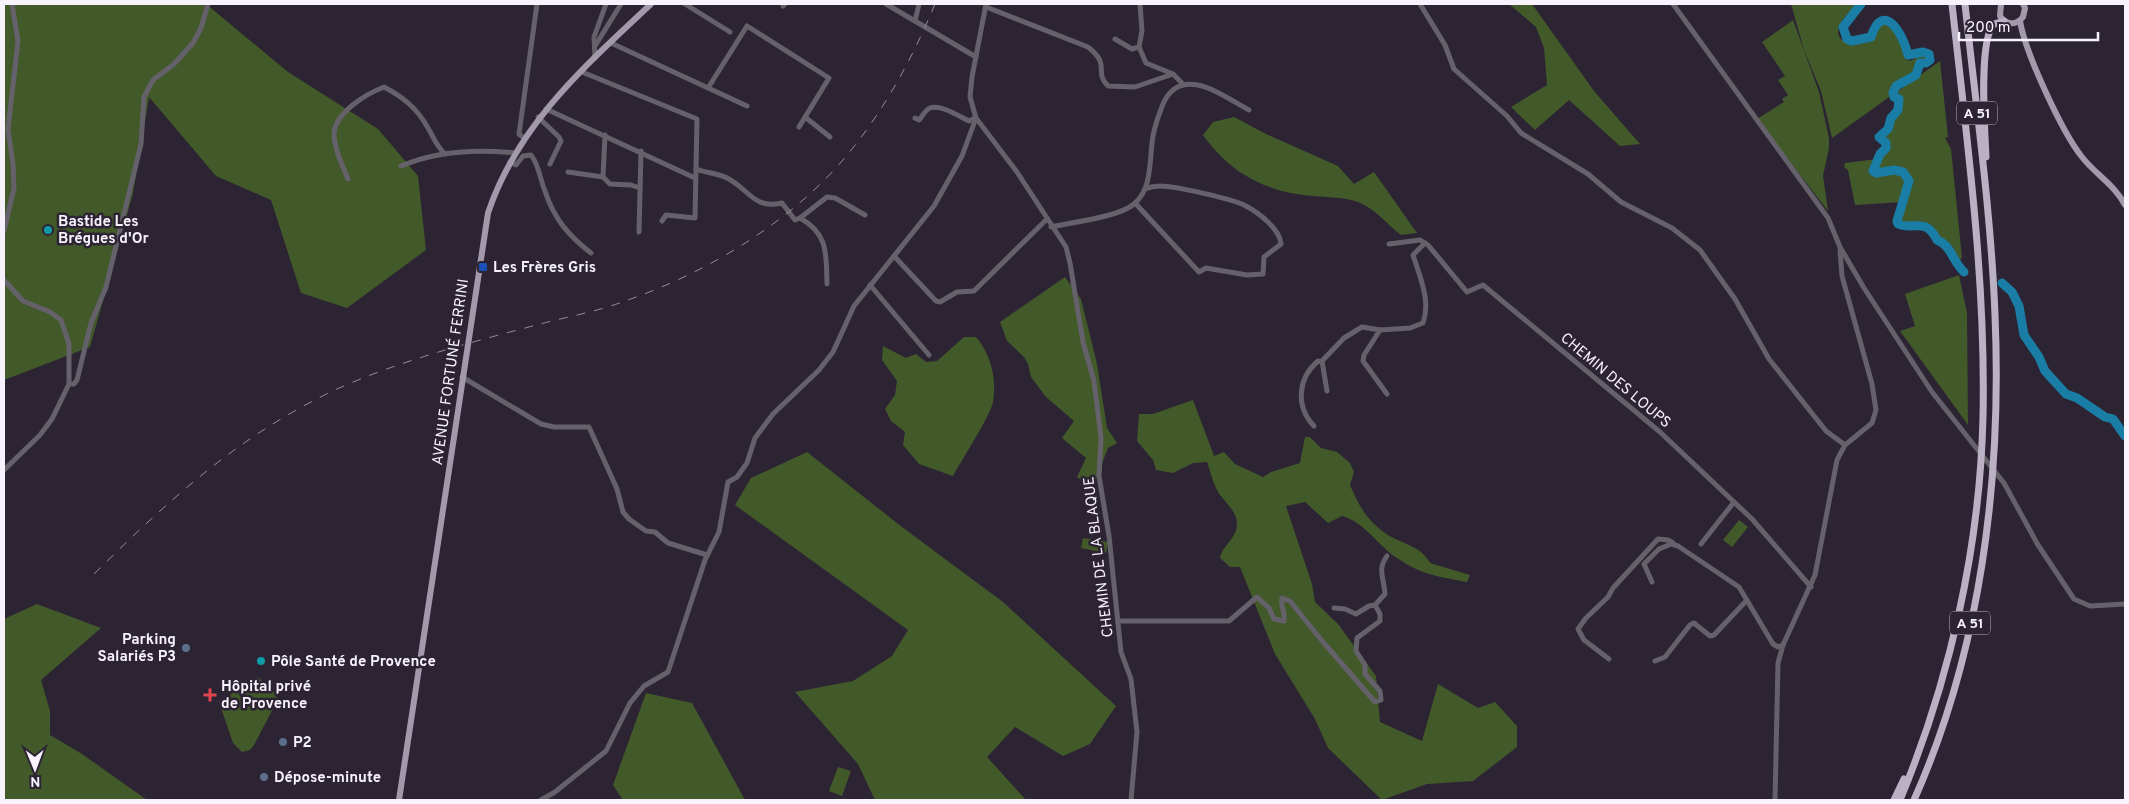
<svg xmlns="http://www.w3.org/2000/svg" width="2129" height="804" viewBox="0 0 2129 804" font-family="Overpass,sans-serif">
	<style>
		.green { fill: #42592a }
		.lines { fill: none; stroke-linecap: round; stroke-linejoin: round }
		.river { stroke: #1a7da6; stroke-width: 9 }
		.minor { stroke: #65616a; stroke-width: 5 }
		.major { stroke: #a29aab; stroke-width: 6 }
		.highway { stroke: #bab1c5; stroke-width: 7 }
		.rail { stroke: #938c98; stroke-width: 1; stroke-dasharray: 9 9; stroke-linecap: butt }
		.culture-dot { fill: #0f9aa8; stroke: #2d2433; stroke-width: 2 }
		.transit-dot { fill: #1a4fb4; stroke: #2d2433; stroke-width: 2 }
		.service-dot { fill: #5c6f8a; stroke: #2d2433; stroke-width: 2 }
		.health-dot { fill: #e0444e; stroke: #2d2433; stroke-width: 2 }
		.labels { text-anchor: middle; stroke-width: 5; stroke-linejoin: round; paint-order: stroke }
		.shield { fill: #2d2433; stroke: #bbb4c0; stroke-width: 1 }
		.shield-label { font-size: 14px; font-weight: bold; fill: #f8f2fc }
		.poi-label { font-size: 15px; font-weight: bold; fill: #f8f2fc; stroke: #2d2433; text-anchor: start }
		.street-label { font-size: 15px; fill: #f8f2fc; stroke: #2d2433 }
	</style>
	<rect width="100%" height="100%" fill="#2d2433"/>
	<g class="green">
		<path d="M4,4H206L288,72L378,129L418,176L426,250L347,308L301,293L271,200L216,176L149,97L133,193L90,347L4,380Z"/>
		<path d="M1509,4H1532L1594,91L1640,144L1620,146L1569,100L1535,130L1511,107L1547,85L1544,48L1536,27Z"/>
		<path d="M1791,4H1858C1853,10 1842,18 1840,25C1831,44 1857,46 1868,42L1880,22L1890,24L1900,41L1906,59L1910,61L1922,55H1927L1928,59L1917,64L1915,74L1896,85L1892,95L1832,138L1821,91L1804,50Z"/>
		<path d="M1793,20L1819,92L1829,138V148L1823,176L1828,211L1757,119L1784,102L1782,99L1788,95L1778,80L1785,76L1762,42Z"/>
		<path d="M1940,61L1948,137L1945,138L1951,149L1962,258L1956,263L1950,246L1937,238L1931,230L1918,223L1903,225L1898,223L1911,181C1903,167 1893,168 1878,172L1874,170L1887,145L1886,140L1880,137L1889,130L1893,117L1901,109L1900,100L1894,94Z"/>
		<path d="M1234,117L1266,134L1338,166L1354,184L1374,172L1417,233L1401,235C1389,226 1379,213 1366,206C1350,196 1330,198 1313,196C1266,192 1231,174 1203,135L1213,122Z"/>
		<path d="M1877,159L1871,170C1879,183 1894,163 1906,178L1903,202L1855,205L1848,170L1844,167L1845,163Z"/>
		<path d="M1959,275L1967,313L1968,425L1900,331L1915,326L1905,294Z"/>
		<path d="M1065,277L1081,299L1097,364L1107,428L1117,443L1108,448L1093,487L1077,477L1086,458L1062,438L1074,421L1046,397L1031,377L1028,364L1024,357L1007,341L1000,322Z"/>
		<path d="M964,337H976C991,354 997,380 993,402C991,415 961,461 953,476L919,464L903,445L905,432L891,421L885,409L895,395L897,381L882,360L883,346L906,358L916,354L926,362L937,361Z"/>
		<path d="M1193,400L1214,456L1224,452L1235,464L1263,477L1271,472L1300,463L1305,437H1310L1321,448L1337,452L1350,463L1354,472L1350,485C1359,506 1366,519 1385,533C1400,544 1421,545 1430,563L1470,575L1467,582C1436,576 1421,575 1394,556C1376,543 1364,522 1342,516L1328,523L1305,502L1286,506L1312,584L1315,602L1338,624L1376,676L1380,722L1422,741L1438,684L1478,708L1495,702L1517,726V747L1473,781L1427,784L1382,800L1328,748L1315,719L1275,654L1240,567H1230L1220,558C1222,546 1237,538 1237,524C1237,509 1221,500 1216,488C1212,480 1210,470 1207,462L1193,463L1173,473L1156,470L1153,460L1137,441L1139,414H1153Z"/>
		<path d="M807,452L902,527L1003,602L1116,706L1090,744L1063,756L1015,727L987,757L1026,800H875L858,764L795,692L853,681L892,656L908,630L735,505L751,478Z"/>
		<path d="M1739,520L1748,527L1732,547L1723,540Z"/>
		<path d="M1083,538L1108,542L1106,553L1081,548Z"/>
		<path d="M37,604L101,628L41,680L50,711V735L82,754L147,800H4V619Z"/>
		<path d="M258,677L276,694L277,701L254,745L250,750L242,752L233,743L219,702Z"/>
		<path d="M646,693L692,703L745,800H623L613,785Z"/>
		<path d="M838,767L851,771L842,796L829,791Z"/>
	</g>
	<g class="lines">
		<g class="river">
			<path d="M1861,4L1843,27L1847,39L1852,41L1871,37C1883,0 1903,33 1908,55L1923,52L1929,54L1930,60L1926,63H1920L1916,75L1896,86L1893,93L1894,97L1899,99L1898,110L1891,118L1888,129L1879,137L1886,143V148L1880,154L1873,171L1876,173L1894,170L1903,172L1909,181L1897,221L1898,224C1913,231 1925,216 1937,240C1952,246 1952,261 1964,272"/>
			<path d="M2002,283L2012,292L2019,306L2024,335L2039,357L2045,371L2066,394L2077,398L2105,417L2113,419L2125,436"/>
		</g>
		<g class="minor">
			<path d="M685,4L730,32"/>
			<path d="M886,4L915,21"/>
			<path d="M919,4L915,21L976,57"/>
			<path d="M986,4L972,77L970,97L976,118L1017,172L1066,247L1070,263L1083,342L1094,381L1101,438L1099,476L1109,536L1121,652L1131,679L1137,732L1131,800"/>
			<path d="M1420,4L1445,45L1454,69L1507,116L1521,133L1588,174L1621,202L1672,228L1700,250L1735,299L1769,359L1826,431L1845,445"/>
			<path d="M1673,4L1828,218L1840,247L1864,288L1932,392L2004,483L2038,545L2074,599L2090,606L2125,604"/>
			<path d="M783,6L785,4"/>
			<path d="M986,7L1088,47C1112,66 1093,71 1108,86L1135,87L1173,74"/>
			<path d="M1115,39L1132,49L1139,47L1142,31L1140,4"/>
			<path d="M611,43L747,106"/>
			<path d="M595,46L621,4"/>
			<path d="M1139,47L1146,63L1173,74L1182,83"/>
			<path d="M595,58L594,37L606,4"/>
			<path d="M582,72L697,119L695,218L666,215L662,221"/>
			<path d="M708,88L747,26L829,78L799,127"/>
			<path d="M546,109L695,178"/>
			<path d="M538,117L559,137L561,141L550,164"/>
			<path d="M805,117L830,137"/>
			<path d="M915,118L919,120C922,117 925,110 930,108C941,104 960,117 969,121L975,118"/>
			<path d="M524,138L519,134L537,4"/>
			<path d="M510,162L516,165L523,156L531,155C539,165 540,179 545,191C554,219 569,236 591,253"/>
			<path d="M401,166C436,151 477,149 515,153"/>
			<path d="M696,169C706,173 718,173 727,178C749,189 754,210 782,203L795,220L800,218C829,234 826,255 827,284"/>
			<path d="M568,172L603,177L610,184L631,185L640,188"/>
			<path d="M603,177L605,135"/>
			<path d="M348,179C342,165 334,148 334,133C336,112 366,94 384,87C403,97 417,108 428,128C434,138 436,146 445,154"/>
			<path d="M1135,203L1199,272L1206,268L1247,275L1263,274L1264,257L1281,244C1280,229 1259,213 1246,206C1233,199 1175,186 1160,186C1155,186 1150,187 1145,189"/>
			<path d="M800,218L827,197L835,198L865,215"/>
			<path d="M1051,227C1073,222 1119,217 1134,204C1153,189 1149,158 1153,136C1155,125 1159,114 1163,104C1181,63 1223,96 1249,110"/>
			<path d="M4,231L14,188L13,164L8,129L18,41L12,4"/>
			<path d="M639,232L641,151"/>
			<path d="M1389,244L1420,240L1428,245L1467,292L1483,285L1660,432L1752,519L1811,587"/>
			<path d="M894,256L936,301L940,302L957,292L974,291L1046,220"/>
			<path d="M4,280L23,301L50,312L61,320L69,344V384"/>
			<path d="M870,285L929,355"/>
			<path d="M462,377L541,424L554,427H589L617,489L623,512L629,519L646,531L655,532L668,543L707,555"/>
			<path d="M1327,391L1322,361L1344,338L1362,327L1380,330"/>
			<path d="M1387,394L1363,361L1364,355L1380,330L1410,328L1423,323C1431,301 1420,277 1413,255L1425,243"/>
			<path d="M1314,426C1295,406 1298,378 1318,361L1322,362"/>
			<path d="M4,470L40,435L52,419L69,384H74L77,380L91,323L106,287L141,144L144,97L153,80L174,64L193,43L201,28L208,4"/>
			<path d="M1701,544L1734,502"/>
			<path d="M1652,582L1644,564L1659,549L1671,544L1678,546L1739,587L1773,644L1778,647L1783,645"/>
			<path d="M1375,605L1385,594C1384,578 1377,569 1387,556"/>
			<path d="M1118,621H1229L1257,597L1269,608L1274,619L1284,621C1286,613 1280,607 1282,598L1290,601L1323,642L1375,702L1381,700L1380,691L1365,674V665L1356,651L1357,638L1380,621V614L1375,605L1369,606L1356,614L1345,609L1334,608"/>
			<path d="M1609,659L1584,640L1578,629L1586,618L1608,597L1613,588L1658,539L1668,540L1673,543"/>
			<path d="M1655,661L1665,657L1690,625L1694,623L1710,636L1714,635L1747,600"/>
			<path d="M541,800L555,792L606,751L630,703L644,686L668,672L705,560L719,532L728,482L737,477L747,463L755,438L773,414L819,370L833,352L854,306L934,206L962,156L976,118"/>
			<path d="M1775,800L1778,663L1783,645L1815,575L1837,460L1845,445L1872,423L1876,410L1872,384L1842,276L1840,250"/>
		</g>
		<g class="major">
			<path d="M2001,4L2000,16C2006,25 2016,26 2023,17L2025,8L2023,4"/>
			<path d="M2020,21C2025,52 2062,132 2082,157C2095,174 2115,185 2125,205"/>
			<path d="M399,800L488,213C518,124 585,66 651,4"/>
		</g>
		<g class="highway">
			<path d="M1986,157C1985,133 1978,39 1994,24L2004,21"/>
			<path d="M1894,800L1904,779"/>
			<path d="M1900,800C1950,680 1980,547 1983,417C1986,279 1967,141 1952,4"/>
			<path d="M1914,800C1981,650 2002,479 1995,315C1991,211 1976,107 1965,4"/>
		</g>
		<path class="rail" d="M94,574C170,499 239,435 337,389C401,360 476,341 544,323C571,316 599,311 625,301C707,273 793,221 848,154C885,109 913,57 935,4"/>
	</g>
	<g class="culture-dot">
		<circle cx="48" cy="230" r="5"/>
		<circle cx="261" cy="661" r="5"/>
	</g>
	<rect class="transit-dot" x="478" y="262" width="10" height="10" rx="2.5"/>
	<g class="service-dot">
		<circle cx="186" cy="648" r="5"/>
		<circle cx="283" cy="742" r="5"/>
		<circle cx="264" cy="777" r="5"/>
	</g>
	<path class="health-dot" d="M207.5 687.5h5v5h5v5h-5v5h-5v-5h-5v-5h5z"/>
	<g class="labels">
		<g class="shield">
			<rect x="1957" y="101.5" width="40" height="23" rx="4"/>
			<rect x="1950" y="611.5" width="40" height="23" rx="4"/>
		</g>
		<g class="shield-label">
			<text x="1977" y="118">A 51</text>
			<text x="1970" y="628">A 51</text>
		</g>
		<g class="poi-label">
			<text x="58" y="226">Bastide Les<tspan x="58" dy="17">Brégues d'Or</tspan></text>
			<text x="493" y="272">Les Frères Gris</text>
			<text x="176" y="644" text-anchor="end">Parking<tspan x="176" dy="17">Salariés P3</tspan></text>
			<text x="271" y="666">Pôle Santé de Provence</text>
			<text x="221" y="691">Hôpital privé<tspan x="221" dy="17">de Provence</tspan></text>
			<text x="293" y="747">P2</text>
			<text x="274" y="782">Dépose-minute</text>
		</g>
		<g class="street-label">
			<text transform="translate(450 372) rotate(-82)" y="5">AVENUE FORTUNÉ FERRINI</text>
			<text transform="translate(1616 380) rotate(40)" y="5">CHEMIN DES LOUPS</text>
			<text transform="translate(1098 557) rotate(-97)" y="5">CHEMIN DE LA BLAQUE</text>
		</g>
	</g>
	<rect width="2129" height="804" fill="none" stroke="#f8f2fc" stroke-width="10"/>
	<g transform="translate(35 769) rotate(179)" stroke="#2d2433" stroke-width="4" paint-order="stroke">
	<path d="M0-4L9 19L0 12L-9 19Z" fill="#f8f2fc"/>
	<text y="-8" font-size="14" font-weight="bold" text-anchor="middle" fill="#f8f2fc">N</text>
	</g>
	<path d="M1959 32v8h139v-8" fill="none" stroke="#f8f2fc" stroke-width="2.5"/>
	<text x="1966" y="32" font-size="15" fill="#f8f2fc" stroke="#2d2433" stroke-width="4" paint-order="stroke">200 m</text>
</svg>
